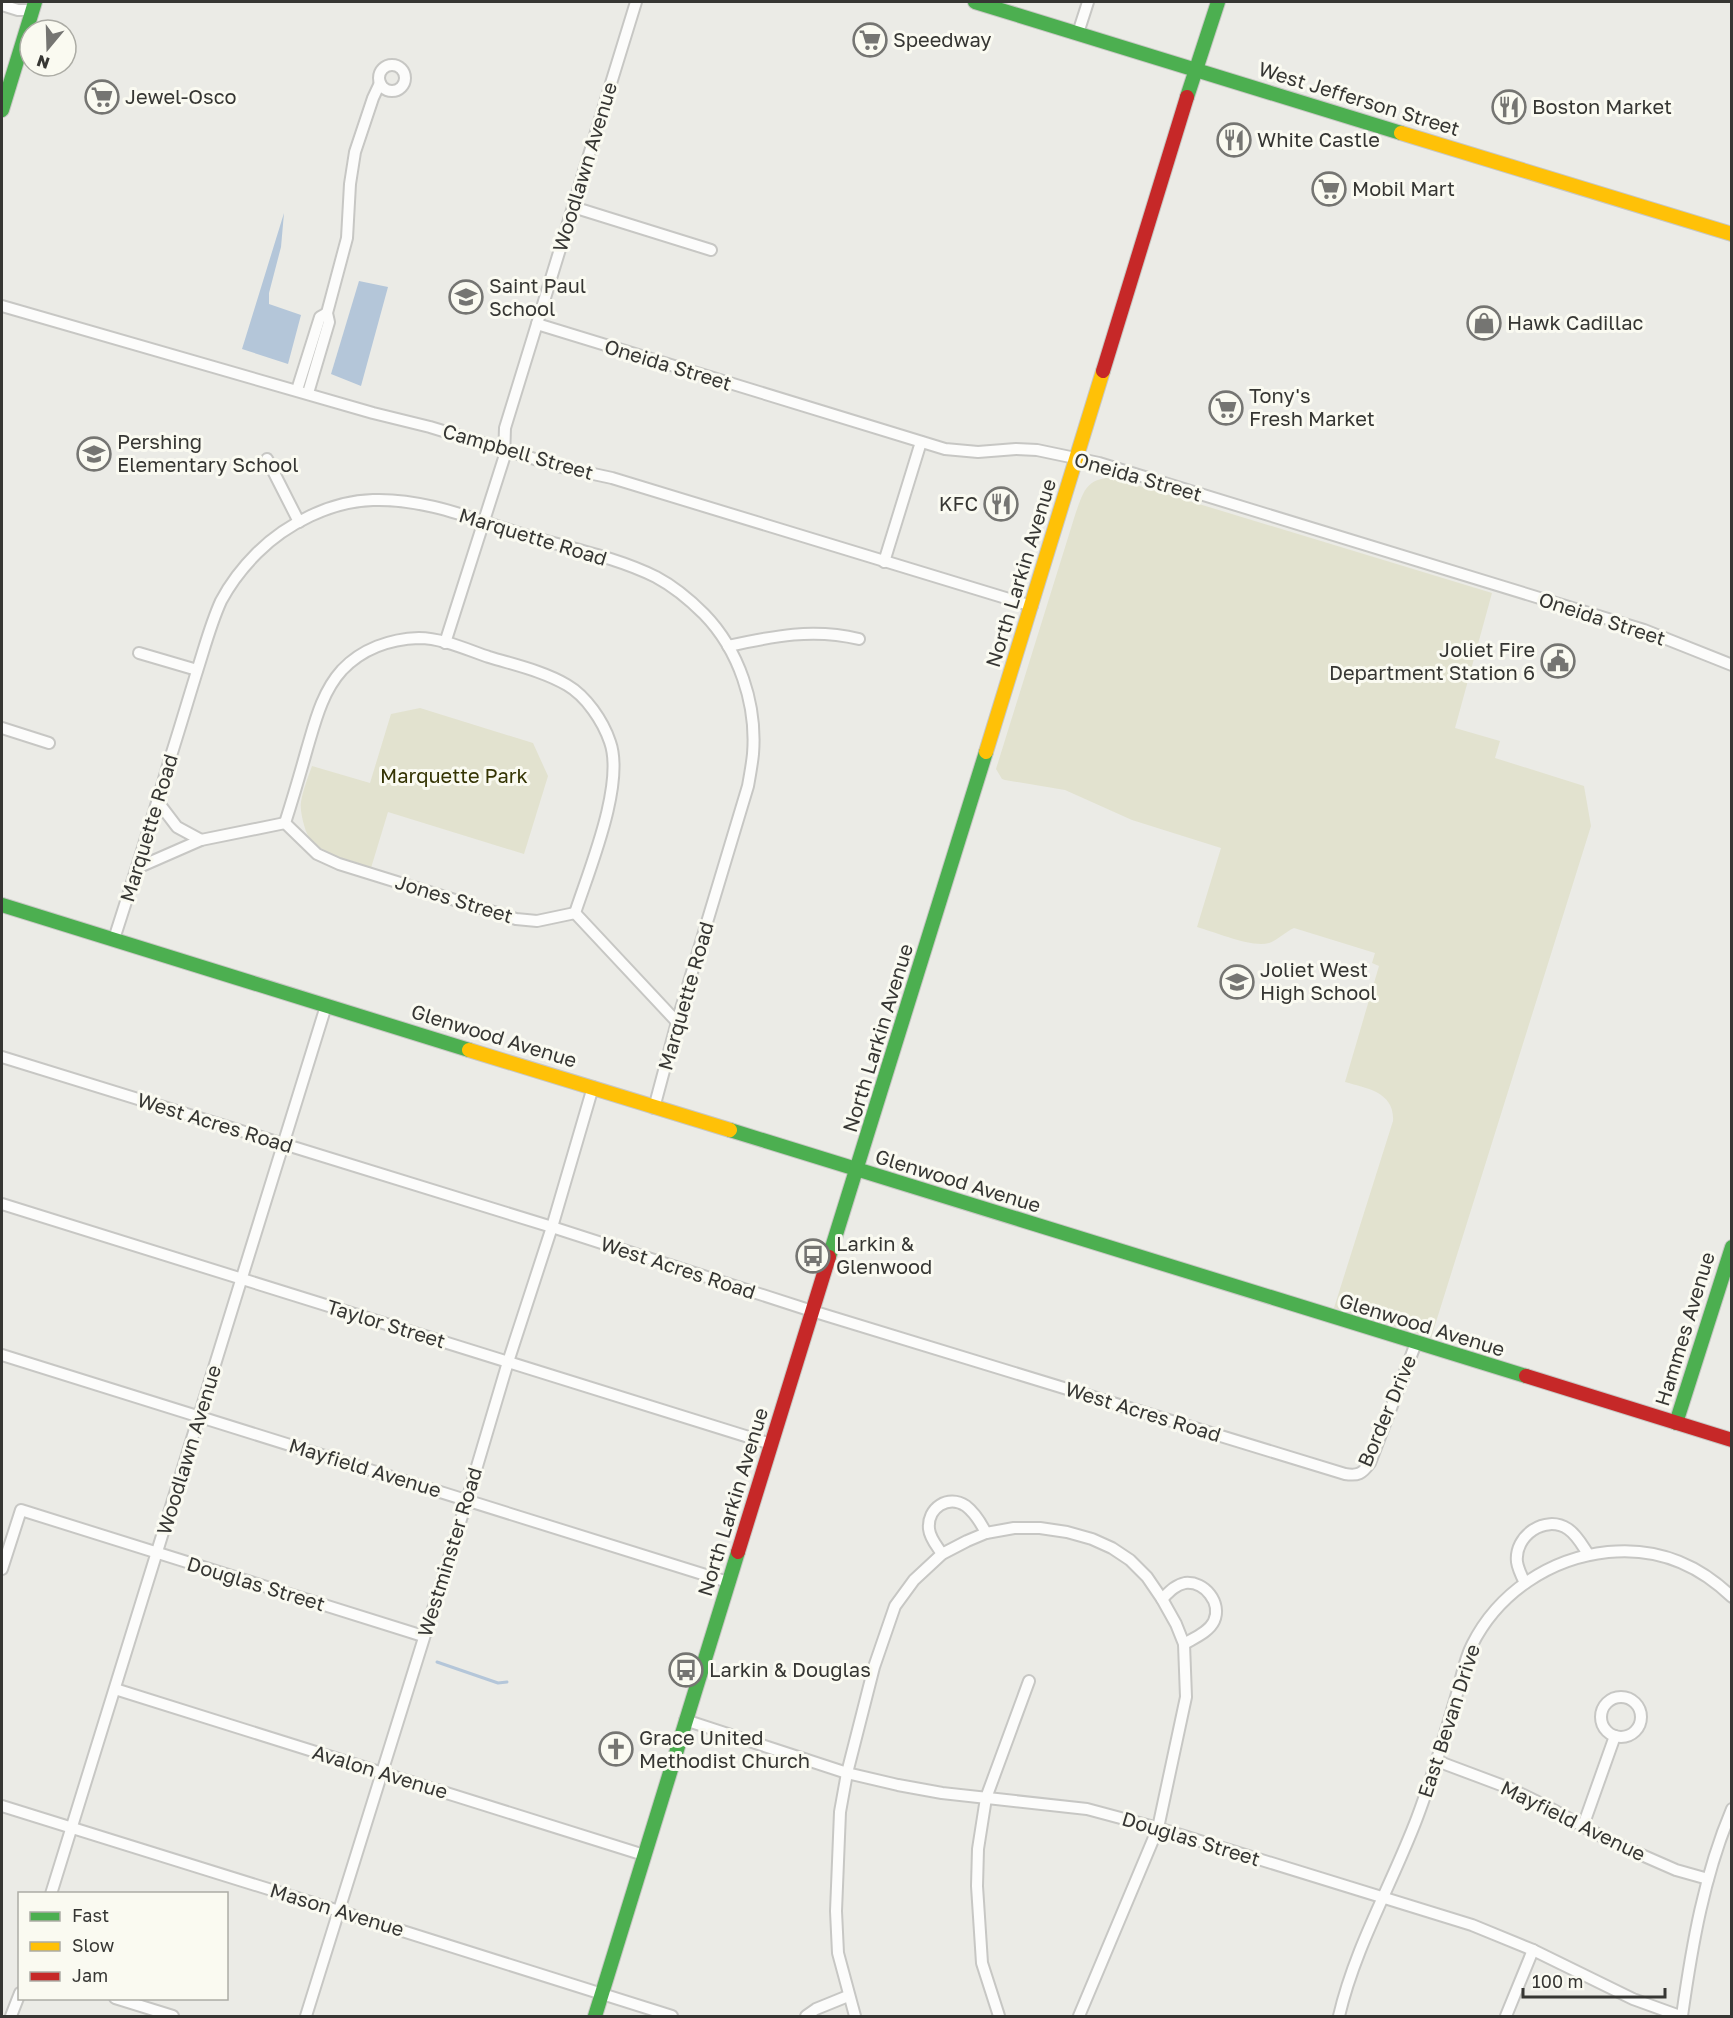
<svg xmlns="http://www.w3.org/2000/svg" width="1733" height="2018" viewBox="0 0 1733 2018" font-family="'Golos Text',sans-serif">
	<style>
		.green { fill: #e2e2cf }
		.water { fill: #b4c6d9 }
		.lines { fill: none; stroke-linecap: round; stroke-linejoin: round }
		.stream { stroke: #b4c6d9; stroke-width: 3 }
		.street-casing { stroke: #c7c7c4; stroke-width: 14 }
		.fast-casing { stroke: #c7c7c4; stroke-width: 16 }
		.slow-casing { stroke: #c7c7c4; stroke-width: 16 }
		.jam-casing { stroke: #c7c7c4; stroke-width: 16 }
		.street { stroke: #fcfcfb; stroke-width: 10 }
		.fast { stroke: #4caf50; stroke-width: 14 }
		.slow { stroke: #ffc107; stroke-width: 14 }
		.jam { stroke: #c62828; stroke-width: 14 }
		.labels { text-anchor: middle; stroke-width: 6; stroke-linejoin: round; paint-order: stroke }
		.poi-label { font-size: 20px; fill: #363633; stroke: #fafaf1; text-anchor: start }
		.street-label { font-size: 20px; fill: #363633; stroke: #fafaf1 }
		.park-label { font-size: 20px; fill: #353403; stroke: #fafaf1 }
	</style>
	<rect width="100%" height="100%" fill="#ebebe6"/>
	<g class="green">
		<path d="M1106,478L1120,480L1492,593L1455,728L1500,741L1495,758L1584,786L1591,826L1431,1338L1334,1308L1393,1121C1395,1092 1366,1088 1345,1082L1379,966L1372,963L1375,953L1294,928C1285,932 1278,940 1269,943C1252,948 1215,932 1197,927L1221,848L1132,820L1065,790L1005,780L1002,779L996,769L1076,512C1083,494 1085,481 1106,478Z"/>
		<path d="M420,708L533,743L548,776L524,854L388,812L371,868C345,860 311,855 304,825C302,817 300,809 301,802C303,790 308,777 312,766L370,783L391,714Z"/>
	</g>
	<g class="water">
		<path d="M284,213L281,247L269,293V304L301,315L288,364L242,349Z"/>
		<path d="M359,281L388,287L361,386L331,374Z"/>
	</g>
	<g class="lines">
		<path class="stream" d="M437,1662L498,1683L507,1682"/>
		<defs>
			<g id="street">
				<path d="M2,5L18,10H33"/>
				<path d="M1078,33L1088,2"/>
				<circle cx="392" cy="78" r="13"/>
				<path d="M573,207L711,250"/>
				<path d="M2,306L373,413L430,427L561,467L612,478L1032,606"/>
				<path d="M537,324L945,449L978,452L1016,449L1037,450L1099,463L1644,630L1732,665"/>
				<path d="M297,390L320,317L327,313"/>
				<path d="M308,393L329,322L327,313L347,238L350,184L355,152L373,98L380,83"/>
				<path d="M267,459L299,522"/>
				<path d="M884,562L921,442"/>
				<path d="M445,643L504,458L505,428L636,2"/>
				<path d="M728,646C774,636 813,628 859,639"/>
				<path d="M139,653L197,670"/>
				<path d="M2,728L49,743"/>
				<path d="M158,802L177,827L201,840"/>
				<path d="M285,823C293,798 300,774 307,749C315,722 322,692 342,670C362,649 390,639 419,638C442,638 468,650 489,657C515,665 543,671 567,685C586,696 603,721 610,742C625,784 589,870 575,913"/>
				<path d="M285,823L317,854L339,864L516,919L537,921L575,913"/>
				<path d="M137,868L201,840L285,823"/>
				<path d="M575,913L677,1022"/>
				<path d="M114,939C133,880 152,821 169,762C179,731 188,700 198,668C205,646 211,623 221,601C230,584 243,567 257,553C286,524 331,501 373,500C428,498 480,522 532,537C573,549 618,558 656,577C673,586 690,600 704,614C739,650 757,704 753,754C752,764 750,775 748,786L677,1022L654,1108"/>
				<path d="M2,1057L552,1227L812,1311L1345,1474C1358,1476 1362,1474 1370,1463L1416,1343"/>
				<path d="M2,1204L771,1444"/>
				<path d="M2,1355L728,1582"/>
				<path d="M942,1554C938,1547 930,1539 929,1529C927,1508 948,1494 966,1506C975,1513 981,1523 986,1533"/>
				<path d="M2,1569L21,1510L423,1636"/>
				<path d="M1525,1583C1522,1577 1518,1569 1517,1562C1514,1536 1545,1514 1568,1529C1577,1535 1582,1545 1588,1554"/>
				<path d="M1162,1599C1169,1592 1175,1585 1185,1583C1205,1581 1222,1603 1214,1621C1209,1632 1194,1638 1184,1644"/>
				<path d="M115,1689L644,1855"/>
				<circle cx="1621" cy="1717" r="20"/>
				<path d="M685,1720L847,1773L898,1785L942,1793L1087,1809L1158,1828L1472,1925L1533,1950L1633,1999L1680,2016"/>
				<path d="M1437,1761L1509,1788L1544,1805L1612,1842L1676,1870L1708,1879"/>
				<path d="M2,1806L339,1911L672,2016"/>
				<path d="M1583,1826L1615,1736"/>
				<path d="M51,1894L326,1006"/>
				<path d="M115,1998L173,2016"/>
				<path d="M11,2016L20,1993"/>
				<path d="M306,2016L467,1500L508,1362L552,1227L593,1087"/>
				<path d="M806,2016L816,2009L848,1996"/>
				<path d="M855,2016L838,1953L836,1911L840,1812L847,1773L874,1667L895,1606L914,1580L942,1554L967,1541L986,1533L1014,1528H1040L1067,1532L1092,1539L1112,1548L1130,1560L1147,1577L1162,1599L1176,1624L1184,1644L1186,1697L1158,1828L1079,2016"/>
				<path d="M999,2016L982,1963L977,1886L978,1849L986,1798L1029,1681"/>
				<path d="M1339,2016C1355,1947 1392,1884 1417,1818C1432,1778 1444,1738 1456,1697C1461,1681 1464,1660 1472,1645C1498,1593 1550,1558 1608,1552C1657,1547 1697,1563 1732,1597"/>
				<path d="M1506,2016L1533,1950"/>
				<path d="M1682,2016C1692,1945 1704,1875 1732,1809"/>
			</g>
			<g id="fast">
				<path d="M975,2L1401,133"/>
				<path d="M1187,97L1218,2"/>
				<path d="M2,110L35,2"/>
				<path d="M2,905L469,1050"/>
				<path d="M730,1130L1526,1376"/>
				<path d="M829,1257L986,752"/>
				<path d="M1676,1423L1732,1247"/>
				<path d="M595,2016L738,1552"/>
			</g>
			<g id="slow">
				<path d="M1401,133L1732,234"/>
				<path d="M986,752L1103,371"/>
				<path d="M469,1050L730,1130"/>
			</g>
			<g id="jam">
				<path d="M1103,371L1187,97"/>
				<path d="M1526,1376L1732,1440"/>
				<path d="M738,1552L829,1257"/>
			</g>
		</defs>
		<use href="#street" class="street-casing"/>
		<use href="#fast" class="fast-casing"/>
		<use href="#slow" class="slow-casing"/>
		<use href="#jam" class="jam-casing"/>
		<use href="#street" class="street"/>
		<use href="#fast" class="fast"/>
		<use href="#slow" class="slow"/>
		<use href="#jam" class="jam"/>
	</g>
	<defs>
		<symbol id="supermarket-ring" viewBox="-11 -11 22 22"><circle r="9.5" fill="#fafaf1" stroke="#757572" stroke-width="1.5"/><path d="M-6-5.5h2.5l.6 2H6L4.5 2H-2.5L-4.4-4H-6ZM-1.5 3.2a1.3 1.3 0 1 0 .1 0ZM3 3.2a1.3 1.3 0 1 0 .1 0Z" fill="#757572"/></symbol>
		<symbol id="restaurant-ring" viewBox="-11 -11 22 22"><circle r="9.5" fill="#fafaf1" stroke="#757572" stroke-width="1.5"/><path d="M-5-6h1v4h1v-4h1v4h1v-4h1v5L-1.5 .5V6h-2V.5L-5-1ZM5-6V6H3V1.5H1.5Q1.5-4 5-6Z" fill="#757572"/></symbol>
		<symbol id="school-ring" viewBox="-11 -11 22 22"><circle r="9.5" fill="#fafaf1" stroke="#757572" stroke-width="1.5"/><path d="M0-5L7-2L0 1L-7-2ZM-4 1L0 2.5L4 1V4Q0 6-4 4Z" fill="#757572"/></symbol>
		<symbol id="shop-ring" viewBox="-11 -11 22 22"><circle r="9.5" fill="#fafaf1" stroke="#757572" stroke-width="1.5"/><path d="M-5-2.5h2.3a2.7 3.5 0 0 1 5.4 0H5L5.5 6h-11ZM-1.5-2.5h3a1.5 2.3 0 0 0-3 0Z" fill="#757572"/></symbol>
		<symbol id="civic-ring" viewBox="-11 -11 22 22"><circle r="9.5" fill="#fafaf1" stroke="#757572" stroke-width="1.5"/><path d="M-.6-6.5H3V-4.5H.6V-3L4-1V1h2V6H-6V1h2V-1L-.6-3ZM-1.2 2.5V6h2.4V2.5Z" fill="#757572"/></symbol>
		<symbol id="bus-ring" viewBox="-11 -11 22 22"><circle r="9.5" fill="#fafaf1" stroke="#757572" stroke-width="1.5"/><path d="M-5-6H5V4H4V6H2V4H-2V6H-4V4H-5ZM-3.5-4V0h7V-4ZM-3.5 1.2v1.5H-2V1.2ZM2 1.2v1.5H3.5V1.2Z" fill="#757572"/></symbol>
		<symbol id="church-ring" viewBox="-11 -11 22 22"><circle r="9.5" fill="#fafaf1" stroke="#757572" stroke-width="1.5"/><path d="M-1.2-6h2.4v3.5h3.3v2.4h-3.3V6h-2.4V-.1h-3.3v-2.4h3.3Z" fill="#757572"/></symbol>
	</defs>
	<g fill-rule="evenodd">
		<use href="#supermarket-ring" x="851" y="21" width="38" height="38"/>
		<use href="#supermarket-ring" x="83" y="78" width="38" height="38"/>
		<use href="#restaurant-ring" x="1490" y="88" width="38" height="38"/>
		<use href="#restaurant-ring" x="1215" y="121" width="38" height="38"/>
		<use href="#supermarket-ring" x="1310" y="170" width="38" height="38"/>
		<use href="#school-ring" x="447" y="278" width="38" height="38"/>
		<use href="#shop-ring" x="1465" y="304" width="38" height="38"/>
		<use href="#supermarket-ring" x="1207" y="389" width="38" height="38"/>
		<use href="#school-ring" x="75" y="435" width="38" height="38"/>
		<use href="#restaurant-ring" x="982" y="485" width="38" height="38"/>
		<use href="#civic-ring" x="1539" y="642" width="38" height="38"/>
		<use href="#school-ring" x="1218" y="963" width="38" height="38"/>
		<use href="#bus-ring" x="794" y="1237" width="38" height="38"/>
		<use href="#bus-ring" x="667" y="1651" width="38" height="38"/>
		<use href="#church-ring" x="597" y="1730" width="38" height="38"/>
	</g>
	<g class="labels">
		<g class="poi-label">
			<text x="893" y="47">Speedway</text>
			<text x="125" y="104">Jewel-Osco</text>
			<text x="1532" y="114">Boston Market</text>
			<text x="1257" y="147">White Castle</text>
			<text x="1352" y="196">Mobil Mart</text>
			<text x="489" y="293">Saint Paul<tspan x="489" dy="23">School</tspan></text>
			<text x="1507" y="330">Hawk Cadillac</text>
			<text x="1249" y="403">Tony's<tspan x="1249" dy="23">Fresh Market</tspan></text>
			<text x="117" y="449">Pershing<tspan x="117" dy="23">Elementary School</tspan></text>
			<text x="978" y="511" text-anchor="end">KFC</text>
			<text x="1535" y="657" text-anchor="end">Joliet Fire<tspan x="1535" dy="23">Department Station 6</tspan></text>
			<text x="1260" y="977">Joliet West<tspan x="1260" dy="23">High School</tspan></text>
			<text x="836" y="1251">Larkin &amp;<tspan x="836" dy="23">Glenwood</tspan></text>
			<text x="709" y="1677">Larkin &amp; Douglas</text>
			<text x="639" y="1745">Grace United<tspan x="639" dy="23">Methodist Church</tspan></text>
		</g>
		<g class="street-label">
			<text transform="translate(1359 99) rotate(17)" y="7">West Jefferson Street</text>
			<text transform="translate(585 167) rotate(-73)" y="7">Woodlawn Avenue</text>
			<text transform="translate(668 365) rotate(17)" y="7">Oneida Street</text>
			<text transform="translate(518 452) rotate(16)" y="7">Campbell Street</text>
			<text transform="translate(1138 477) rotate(16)" y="7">Oneida Street</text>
			<text transform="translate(533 537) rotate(17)" y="7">Marquette Road</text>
			<text transform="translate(1021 573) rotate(-73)" y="7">North Larkin Avenue</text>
			<text transform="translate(1602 619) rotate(18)" y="7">Oneida Street</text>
			<text transform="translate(149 828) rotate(-73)" y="7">Marquette Road</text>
			<text transform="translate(454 899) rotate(17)" y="7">Jones Street</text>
			<text transform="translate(686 996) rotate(-74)" y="7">Marquette Road</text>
			<text transform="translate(494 1036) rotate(17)" y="7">Glenwood Avenue</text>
			<text transform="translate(878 1038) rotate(-73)" y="7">North Larkin Avenue</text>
			<text transform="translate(215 1123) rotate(17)" y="7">West Acres Road</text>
			<text transform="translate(958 1181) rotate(17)" y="7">Glenwood Avenue</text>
			<text transform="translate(678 1268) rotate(18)" y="7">West Acres Road</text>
			<text transform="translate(386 1324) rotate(17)" y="7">Taylor Street</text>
			<text transform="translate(1422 1325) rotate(17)" y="7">Glenwood Avenue</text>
			<text transform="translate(1685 1329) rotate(-73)" y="7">Hammes Avenue</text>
			<text transform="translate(1387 1411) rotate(-67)" y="7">Border Drive</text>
			<text transform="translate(1143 1412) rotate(17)" y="7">West Acres Road</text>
			<text transform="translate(189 1450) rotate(-73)" y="7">Woodlawn Avenue</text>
			<text transform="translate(365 1468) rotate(17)" y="7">Mayfield Avenue</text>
			<text transform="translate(733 1502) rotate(-73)" y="7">North Larkin Avenue</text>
			<text transform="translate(450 1552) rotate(-73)" y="7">Westminster Road</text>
			<text transform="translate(256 1584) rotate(17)" y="7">Douglas Street</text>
			<text transform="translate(1449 1721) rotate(-72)" y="7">East Bevan Drive</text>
			<text transform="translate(380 1772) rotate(17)" y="7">Avalon Avenue</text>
			<text transform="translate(1573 1821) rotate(26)" y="7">Mayfield Avenue</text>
			<text transform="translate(1191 1839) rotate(17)" y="7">Douglas Street</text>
			<text transform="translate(337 1910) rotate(17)" y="7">Mason Avenue</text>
		</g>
		<g class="park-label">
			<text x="454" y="783">Marquette Park</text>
		</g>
	</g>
	<rect width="1733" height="2018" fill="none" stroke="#363633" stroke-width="6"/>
	<rect x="18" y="1892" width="210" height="108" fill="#fafaf1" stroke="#acaca5" stroke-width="1.5"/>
	<rect x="30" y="1912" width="30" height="9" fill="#4caf50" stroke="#acaca5" stroke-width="1.5"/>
	<text x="72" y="1922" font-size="18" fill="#363633">Fast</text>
	<rect x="30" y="1942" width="30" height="9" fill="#ffc107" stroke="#acaca5" stroke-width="1.5"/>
	<text x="72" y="1952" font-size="18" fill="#363633">Slow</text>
	<rect x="30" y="1972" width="30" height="9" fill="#c62828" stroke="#acaca5" stroke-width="1.5"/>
	<text x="72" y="1982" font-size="18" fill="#363633">Jam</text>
	<g transform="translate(48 48) rotate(199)"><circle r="28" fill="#fafaf1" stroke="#acaca5" stroke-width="1.5"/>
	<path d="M0-4.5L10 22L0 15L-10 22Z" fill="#757572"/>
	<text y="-9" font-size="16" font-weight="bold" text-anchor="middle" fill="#363633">N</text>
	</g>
	<path d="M1523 1988v9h142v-9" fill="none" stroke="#363633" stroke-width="3"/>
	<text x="1532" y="1988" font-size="18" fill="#363633" stroke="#fafaf1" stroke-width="4.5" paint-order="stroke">100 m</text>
</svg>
